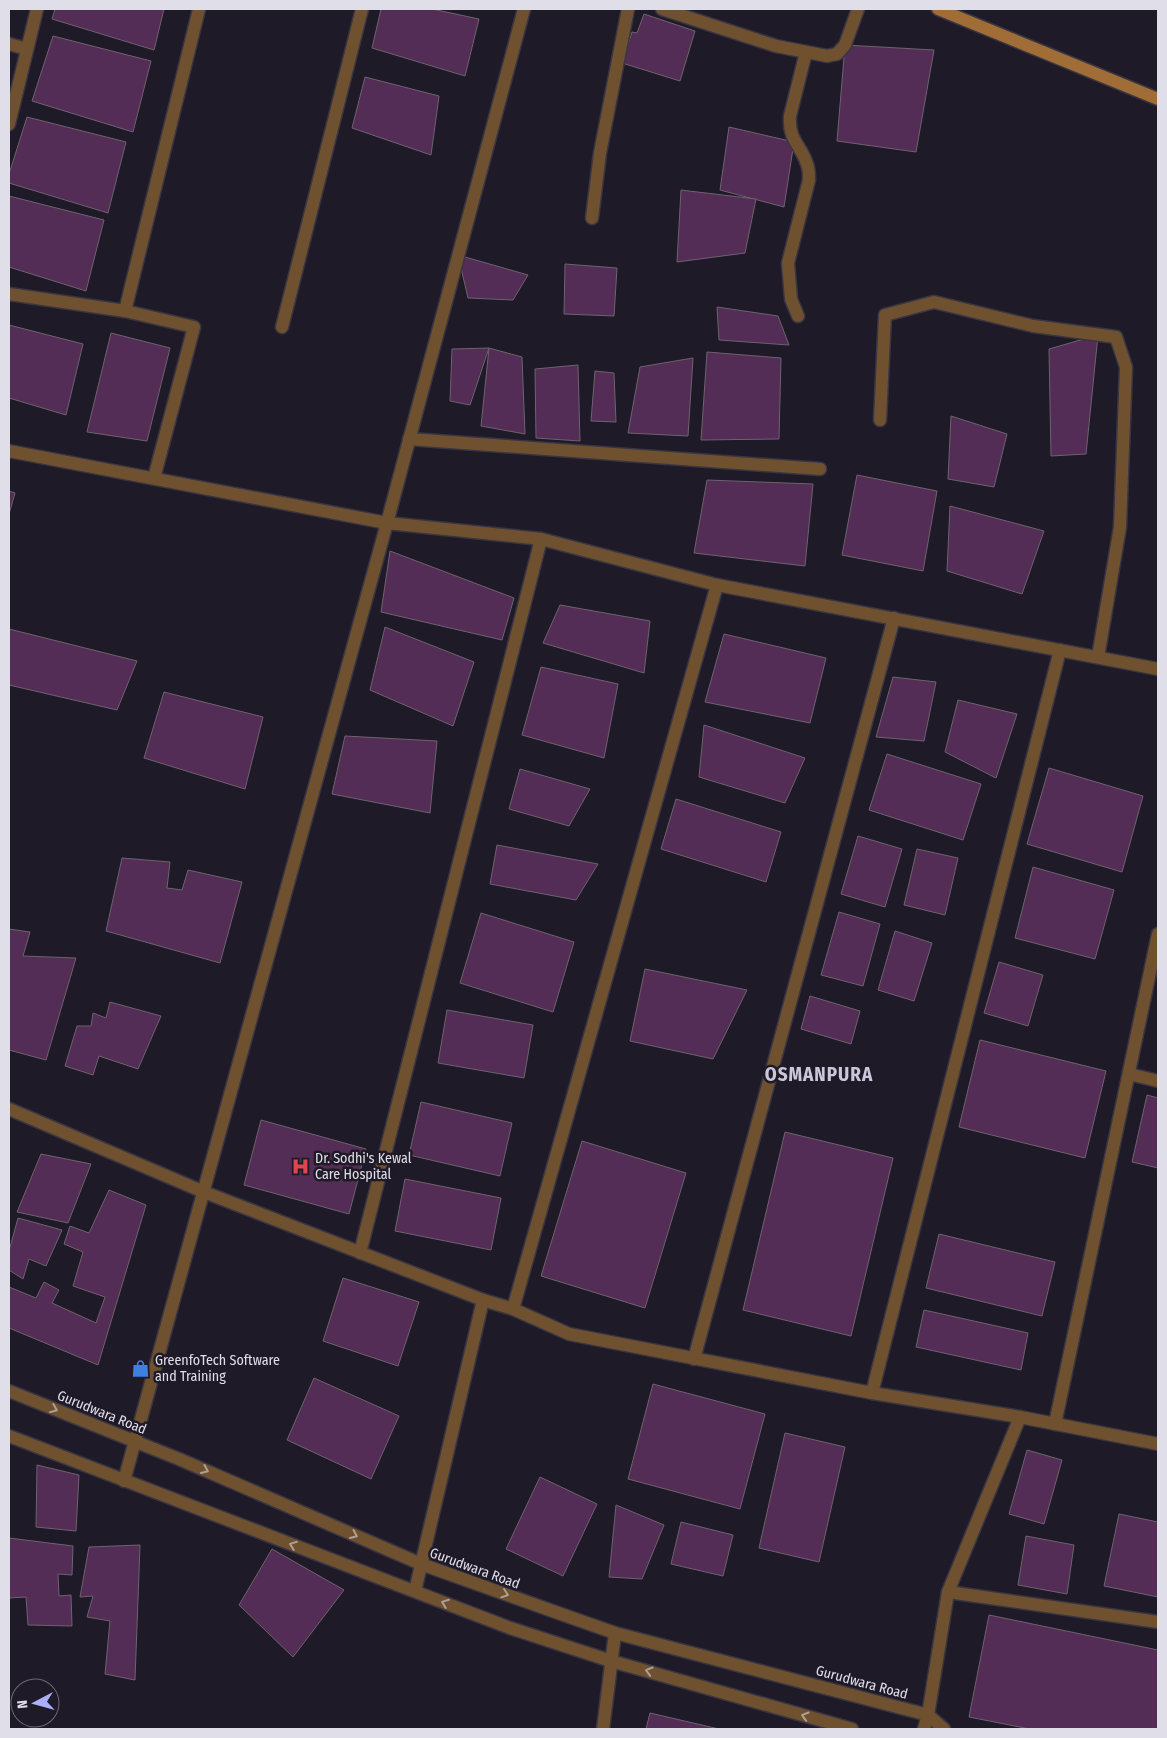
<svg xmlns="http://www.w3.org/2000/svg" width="1167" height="1738" viewBox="0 0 1167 1738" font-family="'Fira Sans Condensed',sans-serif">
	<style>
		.building { fill: #532d55; stroke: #6f626f }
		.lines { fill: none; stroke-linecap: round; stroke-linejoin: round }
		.street-casing { stroke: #393542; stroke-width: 15 }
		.secondary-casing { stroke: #393542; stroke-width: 15 }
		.street { stroke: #70512f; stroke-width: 12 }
		.secondary { stroke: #a06d36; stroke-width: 12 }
		.oneway { stroke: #ae9f95 }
		.labels { text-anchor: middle; stroke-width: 5; stroke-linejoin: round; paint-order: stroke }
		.poi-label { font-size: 14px; fill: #e0dee8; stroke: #1e1a27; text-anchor: start }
		.street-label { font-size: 14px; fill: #e0dee8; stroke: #1e1a27 }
		.district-label { font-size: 19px; font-weight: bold; letter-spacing: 1px; fill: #cbc6da; stroke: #1e1a27 }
	</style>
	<rect width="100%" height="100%" fill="#1e1a27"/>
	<g class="building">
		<path d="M55,9H164L154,50L52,19Z"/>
		<path d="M381,9H432L479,19L465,76L372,48Z"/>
		<path d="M644,14L695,31L680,81L622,63L632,32L637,33Z"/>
		<path d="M53,36L151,61L133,132L32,101Z"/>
		<path d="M845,45L934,50L916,152L837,141Z"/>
		<path d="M365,77L439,96L431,155L352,128Z"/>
		<path d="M27,117L126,142L108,213L9,183V174Z"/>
		<path d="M729,127L794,142L784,207L720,190Z"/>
		<path d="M681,190L756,199L745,253L677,262Z"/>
		<path d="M9,196L104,220L86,291L9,267Z"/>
		<path d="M458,255L528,275L513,300L468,298Z"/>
		<path d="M565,264L617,268L614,316L564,314Z"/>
		<path d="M717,307L778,316L789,345L719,340Z"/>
		<path d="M9,325L83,344L66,415L9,398Z"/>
		<path d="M111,333L170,348L147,441L87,432Z"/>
		<path d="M1098,335L1086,454L1051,456L1049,349Z"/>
		<path d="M489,348L522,357L525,434L481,426Z"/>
		<path d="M489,348L470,405L450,401L452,349Z"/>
		<path d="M707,352L781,358L779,439L701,440Z"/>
		<path d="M693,358L688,436L628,433L640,367Z"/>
		<path d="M578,365L580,441L536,438L535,369Z"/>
		<path d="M595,371L614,373L616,422L591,421Z"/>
		<path d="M951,416L1007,434L994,487L948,479Z"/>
		<path d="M857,475L937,491L923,571L842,555Z"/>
		<path d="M707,480L813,484L805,566L694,553Z"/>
		<path d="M9,491L15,493L9,514Z"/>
		<path d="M950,506L1044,531L1022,594L947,571Z"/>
		<path d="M390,551L514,598L502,640L381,612Z"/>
		<path d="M560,605L650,621L644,673L543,643Z"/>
		<path d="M385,627L474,662L453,726L370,690Z"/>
		<path d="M9,629L137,661L117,710L9,685Z"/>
		<path d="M724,634L826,658L810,723L705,702Z"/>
		<path d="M541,667L618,684L604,758L522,735Z"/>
		<path d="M893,677L936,682L924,741L876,737Z"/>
		<path d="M164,692L263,717L245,789L144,758Z"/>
		<path d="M958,700L1017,714L996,778L945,752Z"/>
		<path d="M704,725L805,758L785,803L699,777Z"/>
		<path d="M345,736L437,741L430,813L332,794Z"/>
		<path d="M887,754L981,784L963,840L869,810Z"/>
		<path d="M1049,768L1143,796L1122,872L1027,844Z"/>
		<path d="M520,769L590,789L569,826L509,809Z"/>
		<path d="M676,799L781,832L766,882L661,849Z"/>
		<path d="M858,836L902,849L885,907L841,894Z"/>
		<path d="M497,845L598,864L576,900L490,884Z"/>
		<path d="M917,849L958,858L945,915L904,905Z"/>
		<path d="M122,858L170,862L167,888L182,890L188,870L242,882L220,963L106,931Z"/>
		<path d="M1033,867L1114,890L1095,959L1015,938Z"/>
		<path d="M839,912L880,924L863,986L821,975Z"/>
		<path d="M481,913L574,942L553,1012L460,983Z"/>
		<path d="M9,929L30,932L23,956L76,958L46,1060L9,1050Z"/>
		<path d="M895,931L932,943L914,1001L878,990Z"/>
		<path d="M999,962L1043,975L1028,1026L984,1013Z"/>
		<path d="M645,969L747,990L713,1059L630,1041Z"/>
		<path d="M810,996L860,1011L851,1044L801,1029Z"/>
		<path d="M110,1002L161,1016L138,1069L99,1056L93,1075L65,1066L77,1026H91L93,1013L106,1018Z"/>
		<path d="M447,1010L533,1025L524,1078L438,1063Z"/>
		<path d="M980,1040L1106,1071L1085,1158L959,1127Z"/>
		<path d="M1147,1095L1158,1098V1168L1132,1162Z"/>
		<path d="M421,1102L512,1123L500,1176L409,1155Z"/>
		<path d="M261,1120L366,1149L349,1214L244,1185Z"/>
		<path d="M785,1132L893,1158L851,1336L743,1310Z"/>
		<path d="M582,1141L686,1173L645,1308L541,1276Z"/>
		<path d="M41,1154L91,1164L68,1223L17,1212Z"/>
		<path d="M405,1179L501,1198L491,1250L395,1231Z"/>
		<path d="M109,1190L146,1205L98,1365L9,1328V1287L36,1298L44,1282L59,1290L52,1303L96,1323L105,1297L73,1286L83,1252L64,1244L70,1226L89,1233Z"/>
		<path d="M18,1218L62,1230L46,1266L29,1259L23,1279L9,1270V1251Z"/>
		<path d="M939,1234L1055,1262L1042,1316L926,1288Z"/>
		<path d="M343,1278L419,1302L398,1366L323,1341Z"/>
		<path d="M924,1310L1028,1333L1021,1370L916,1347Z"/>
		<path d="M314,1378L399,1416L371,1479L287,1440Z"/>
		<path d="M653,1384L765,1414L740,1509L628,1479Z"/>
		<path d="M785,1433L845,1447L819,1562L759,1548Z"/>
		<path d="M1027,1450L1062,1460L1044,1524L1009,1514Z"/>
		<path d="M37,1465L79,1475L76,1531L36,1527Z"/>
		<path d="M540,1477L597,1504L563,1576L506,1549Z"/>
		<path d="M616,1505L664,1525L642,1579L609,1577Z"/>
		<path d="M1119,1514L1158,1522V1597L1104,1586Z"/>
		<path d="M681,1522L733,1535L723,1576L671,1564Z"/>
		<path d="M1026,1536L1074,1545L1067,1594L1018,1585Z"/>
		<path d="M9,1538L73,1546L72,1575L58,1574L59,1596L71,1595L72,1626L28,1625L26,1597L9,1598Z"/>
		<path d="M140,1545L135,1680L105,1674L110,1621L87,1617L93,1596L80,1597L89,1547Z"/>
		<path d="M272,1549L344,1590L293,1657L239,1605Z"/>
		<path d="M989,1615L1158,1650V1729H1030L969,1717Z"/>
		<path d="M650,1713L719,1729H646Z"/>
	</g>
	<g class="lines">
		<defs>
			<g id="street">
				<path d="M662,9L776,46L827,56L837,54L845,45L858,9"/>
				<path d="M9,44L27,49"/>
				<path d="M9,124L37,9"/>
				<path d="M592,218L600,153L628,9"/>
				<path d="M9,294L125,311L194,327L154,478"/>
				<path d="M125,311L199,9"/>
				<path d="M798,316L791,299L788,263L809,180C809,175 809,169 807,164C801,145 788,140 790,116L806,52"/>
				<path d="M282,327L362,9"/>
				<path d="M880,420L885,315L934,302L1033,326L1116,337L1126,367L1120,527L1098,657"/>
				<path d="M409,439L820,469"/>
				<path d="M9,451L387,523L541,539L717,585L1158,669"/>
				<path d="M1129,1074L1158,1081"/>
				<path d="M9,1109L204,1192L483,1300L513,1309L569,1334L872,1393L1020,1417L1158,1444"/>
				<path d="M360,1253L541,539"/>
				<path d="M513,1309L717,585"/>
				<path d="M694,1359L894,618"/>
				<path d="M9,1391L179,1459L421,1564L561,1614L615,1633L928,1715L944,1729"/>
				<path d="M872,1393L1060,650"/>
				<path d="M1055,1424L1158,934"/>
				<path d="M9,1436L510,1628L611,1661L852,1729"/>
				<path d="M124,1481L387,523L524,9"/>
				<path d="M415,1591L483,1300"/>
				<path d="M948,1592L1158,1622"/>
				<path d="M603,1729L615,1633"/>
				<path d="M924,1729L928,1715L948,1592L1020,1417"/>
			</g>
			<path id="secondary" d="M938,9L1158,99"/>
		</defs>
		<use href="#street" class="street-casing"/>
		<use href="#secondary" class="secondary-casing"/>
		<use href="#street" class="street"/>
		<use href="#secondary" class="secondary"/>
	</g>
	<defs><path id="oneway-chevron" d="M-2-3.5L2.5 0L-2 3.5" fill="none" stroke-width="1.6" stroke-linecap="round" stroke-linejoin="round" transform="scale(1.25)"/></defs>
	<g class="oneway">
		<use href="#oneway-chevron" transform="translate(54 1409) rotate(22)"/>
		<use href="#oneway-chevron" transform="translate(205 1470) rotate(24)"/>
		<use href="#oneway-chevron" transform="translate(354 1535) rotate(24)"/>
		<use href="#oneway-chevron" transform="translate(293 1545) rotate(-159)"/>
		<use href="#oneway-chevron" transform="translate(505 1594) rotate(19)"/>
		<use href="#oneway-chevron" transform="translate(445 1603) rotate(-159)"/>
		<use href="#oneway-chevron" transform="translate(649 1671) rotate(-164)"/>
		<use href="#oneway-chevron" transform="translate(805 1716) rotate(-164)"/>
	</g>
	<defs>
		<symbol id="hospital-bare" viewBox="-9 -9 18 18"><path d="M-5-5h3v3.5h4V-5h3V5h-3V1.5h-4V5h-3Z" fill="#e0444e" stroke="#1e1a27" stroke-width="2.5" paint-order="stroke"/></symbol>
		<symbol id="shop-bare" viewBox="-9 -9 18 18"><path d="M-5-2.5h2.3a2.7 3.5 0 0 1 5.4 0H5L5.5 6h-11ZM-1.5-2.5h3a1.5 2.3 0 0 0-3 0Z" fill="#3f7fe0" stroke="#1e1a27" stroke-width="2.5" paint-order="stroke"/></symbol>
	</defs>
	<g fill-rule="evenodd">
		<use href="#hospital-bare" x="288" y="1154" width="25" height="25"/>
		<use href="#shop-bare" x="128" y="1356" width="25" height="25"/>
	</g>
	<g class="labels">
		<g class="poi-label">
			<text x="315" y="1163">Dr. Sodhi's Kewal<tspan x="315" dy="16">Care Hospital</tspan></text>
			<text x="155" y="1365">GreenfoTech Software<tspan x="155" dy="16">and Training</tspan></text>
		</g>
		<g class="street-label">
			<text transform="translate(102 1412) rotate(22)" y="5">Gurudwara Road</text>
			<text transform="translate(475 1568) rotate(20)" y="5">Gurudwara Road</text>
			<text transform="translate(862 1682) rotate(15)" y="5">Gurudwara Road</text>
		</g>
		<g class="district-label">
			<text x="819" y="1081">OSMANPURA</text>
		</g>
	</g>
	<rect width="1167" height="1738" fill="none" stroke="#e0dee8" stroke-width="20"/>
	<g transform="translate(35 1703) rotate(264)"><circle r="24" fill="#1e1a27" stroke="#6c6874"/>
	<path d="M0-4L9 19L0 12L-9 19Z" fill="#aab0fb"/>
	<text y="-8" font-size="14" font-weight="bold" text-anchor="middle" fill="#e0dee8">N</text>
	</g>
</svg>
